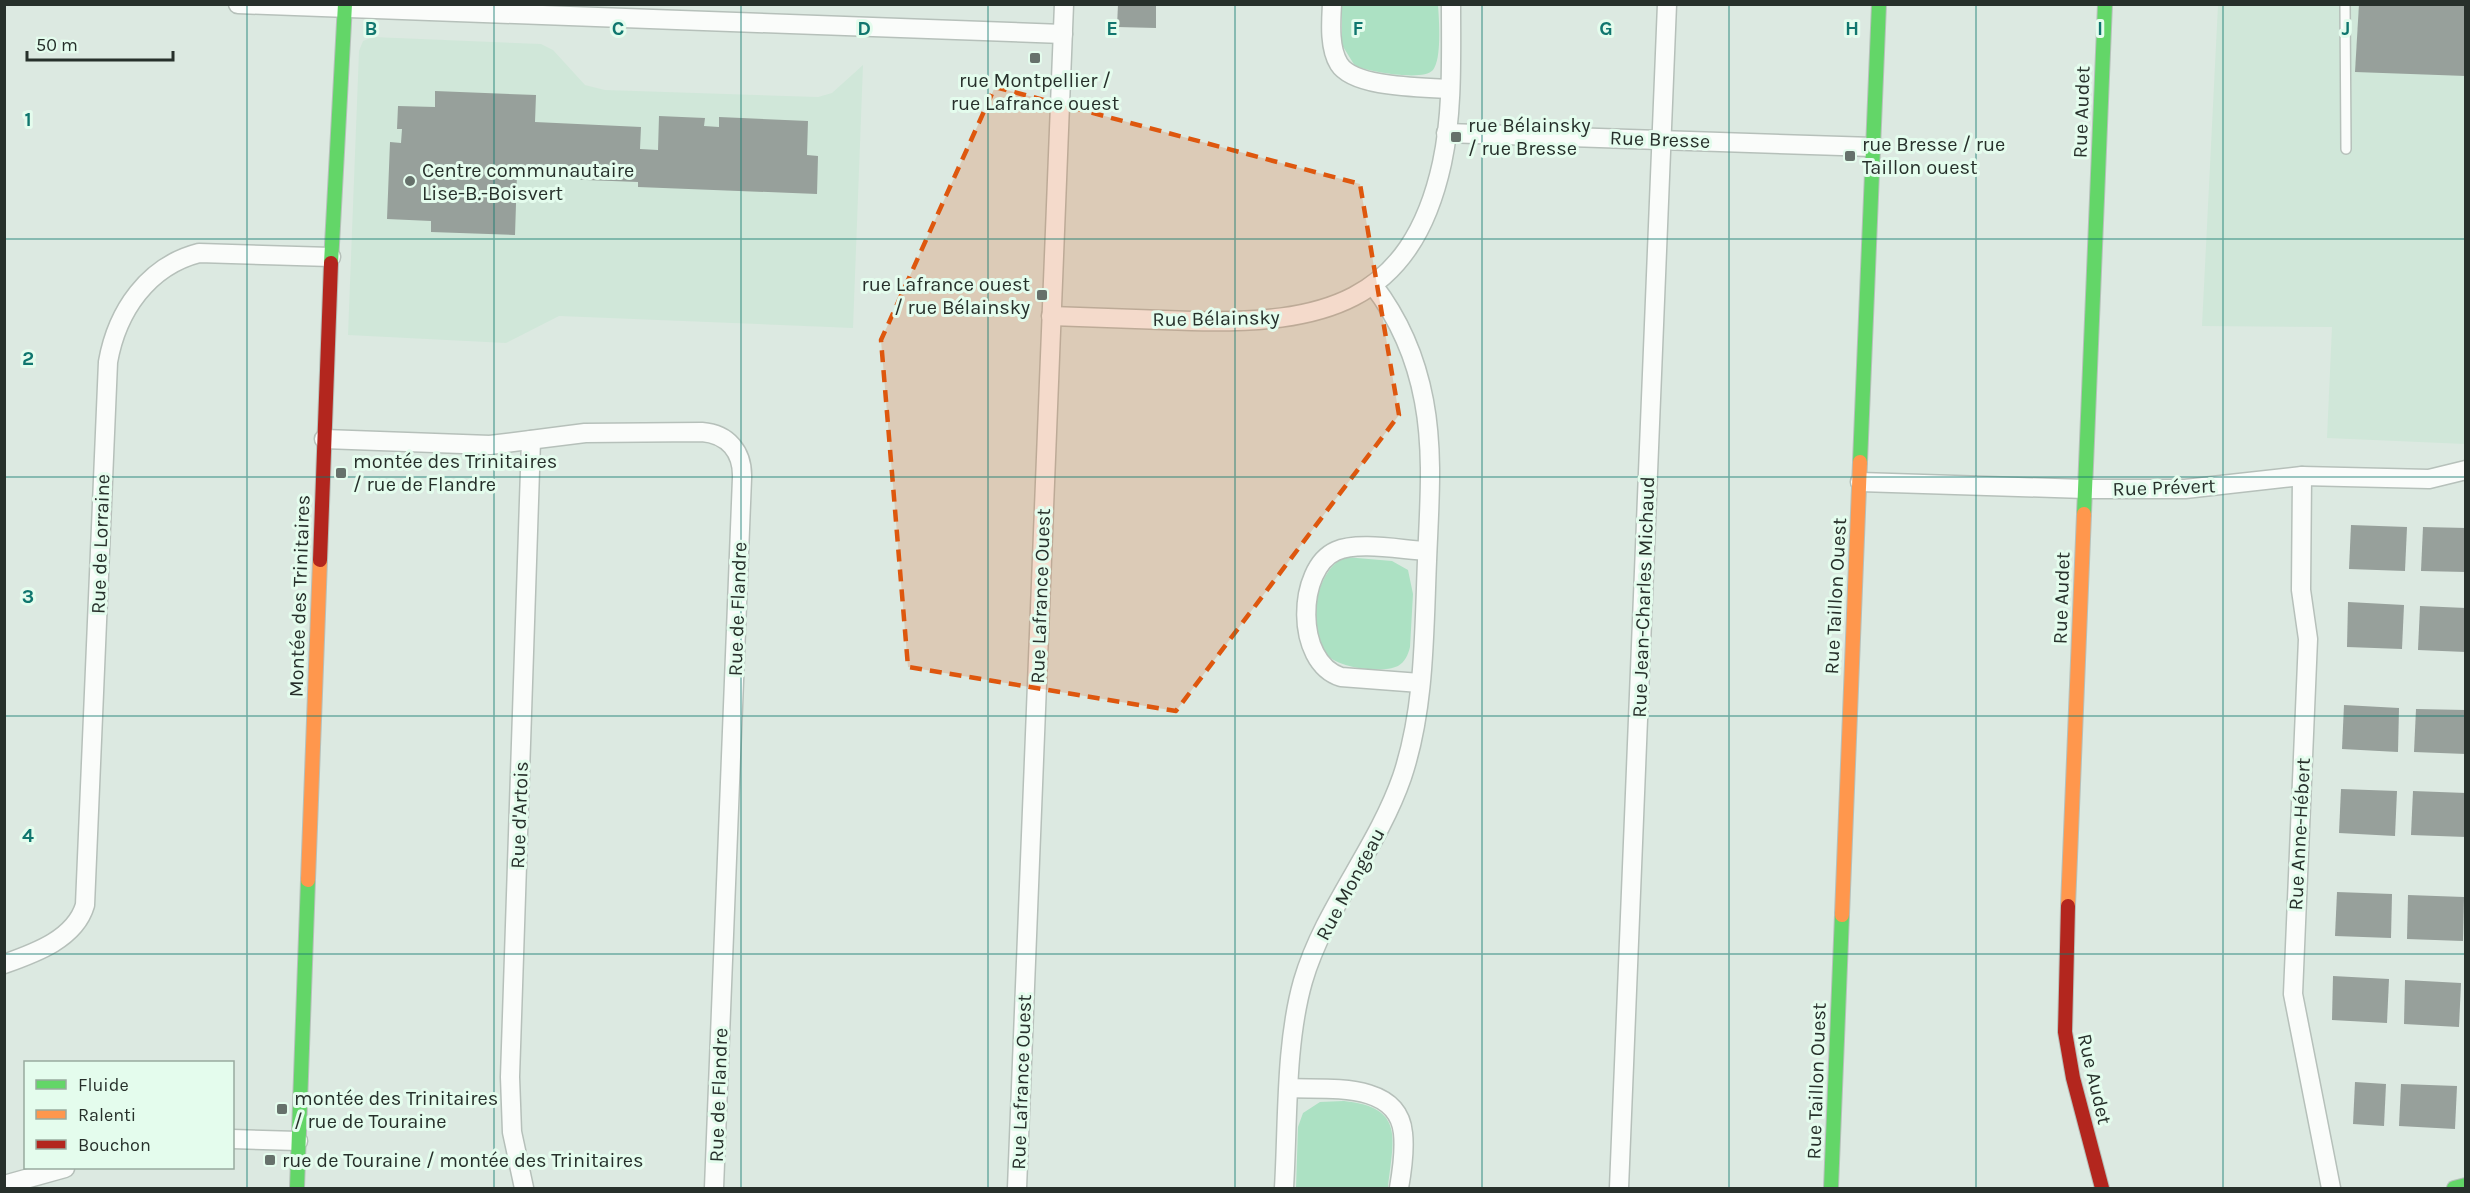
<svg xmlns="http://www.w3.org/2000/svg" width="2470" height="1193" viewBox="0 0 2470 1193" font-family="Karla,sans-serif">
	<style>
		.built { fill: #d0e7d9 }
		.green { fill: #ace1c3 }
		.building { fill: #97a09b }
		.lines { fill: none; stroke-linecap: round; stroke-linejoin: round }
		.lane-casing { stroke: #b6c0ba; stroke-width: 12 }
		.street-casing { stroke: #b6c0ba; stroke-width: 21 }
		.fast-casing { stroke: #b6c0ba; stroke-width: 16 }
		.slow-casing { stroke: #b6c0ba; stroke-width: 16 }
		.jam-casing { stroke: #b6c0ba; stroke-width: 16 }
		.lane { stroke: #fafcfa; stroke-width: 9 }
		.street { stroke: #fafcfa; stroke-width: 18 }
		.fast { stroke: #63d668; stroke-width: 14 }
		.slow { stroke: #ff974d; stroke-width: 14 }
		.jam { stroke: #b3261e; stroke-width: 14 }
		.marked { fill: #de570e; fill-opacity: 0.2; stroke: #de570e; stroke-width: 4.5; stroke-dasharray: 12 8; stroke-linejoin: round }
		.grid { fill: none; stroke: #0f766e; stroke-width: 1.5; stroke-opacity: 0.55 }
		.poi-dot { fill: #66716b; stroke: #e4fced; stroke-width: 2 }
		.labels { text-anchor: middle; stroke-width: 6; stroke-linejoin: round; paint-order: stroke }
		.poi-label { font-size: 20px; fill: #27302b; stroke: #e4fced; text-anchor: start }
		.street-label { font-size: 20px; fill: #27302b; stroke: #e4fced }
		.grid-label { font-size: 20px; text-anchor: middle; font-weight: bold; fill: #0f766e; stroke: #e4fced; stroke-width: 6; stroke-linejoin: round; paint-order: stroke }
	</style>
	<rect width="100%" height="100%" fill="#dce9e1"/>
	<g class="built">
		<path d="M2218,5H2465V444L2327,438L2332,327L2202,326Z"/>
		<path d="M373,37L541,44L553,50L585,85L605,90L818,97L832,93L863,65L853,328L559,316L506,343L348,335L359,51L363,41Z"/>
	</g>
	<g class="green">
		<path d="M1342,5H1438C1439,19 1442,59 1433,70C1423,82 1368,71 1355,66L1342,45Z"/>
		<path d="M1345,557L1392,561L1408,570L1413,594L1410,647C1408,655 1405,662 1398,666C1381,674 1335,668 1324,652C1306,626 1316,570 1345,557Z"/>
		<path d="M1344,1101C1406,1107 1393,1140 1388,1188H1296L1298,1127L1303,1113L1320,1102Z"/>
	</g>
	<g class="building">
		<path d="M1118,4H1156V28L1117,27Z"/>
		<path d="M2359,4H2466V76L2355,72Z"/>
		<path d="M435,91L536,95L535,122L641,127L640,149L658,150L659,116L705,118L704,126L719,127V117L808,121L807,155L818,156L817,194L638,187V182L534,178V174L517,173L515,235L431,232V221L387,219L390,142L401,143L402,129H397L398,106L435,107Z"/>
		<path d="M2351,525L2407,527L2405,571L2349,569Z"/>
		<path d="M2423,527L2466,528V572L2421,571Z"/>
		<path d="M2348,602L2404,605L2402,649L2347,647Z"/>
		<path d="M2420,606L2466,608V652L2418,650Z"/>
		<path d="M2344,705L2399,708L2398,752L2342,749Z"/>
		<path d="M2416,709L2466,710V754L2414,752Z"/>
		<path d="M2341,789L2397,791L2395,836L2339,833Z"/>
		<path d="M2413,791L2466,793V837L2411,835Z"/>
		<path d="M2337,892L2392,894L2391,938L2335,936Z"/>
		<path d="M2408,895L2464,897L2463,941L2407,939Z"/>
		<path d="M2333,976L2389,979L2387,1023L2332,1020Z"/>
		<path d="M2405,980L2461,983L2459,1027L2404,1024Z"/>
		<path d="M2355,1082L2386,1084L2384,1126L2353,1124Z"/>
		<path d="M2401,1084L2457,1086L2455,1129L2399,1126Z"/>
	</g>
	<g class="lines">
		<defs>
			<path id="lane" d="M2345,4L2346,149"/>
			<g id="street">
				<path d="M238,4L1063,34"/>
				<path d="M1332,4C1331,22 1329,48 1339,64C1354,88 1422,87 1449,89"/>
				<path d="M1446,133L1873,147"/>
				<path d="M1051,316C1098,318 1145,319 1192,321C1321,324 1411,305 1442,163C1453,112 1451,56 1451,4"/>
				<path d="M324,439L490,445L585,433L702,432C728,434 743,452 742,478L714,1188"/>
				<path d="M2302,476L2301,590L2308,639L2293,994L2331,1188"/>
				<path d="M1860,482L2085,489H2185L2302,476L2429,479L2466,470"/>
				<path d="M1420,683L1341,677C1294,662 1297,568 1336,551C1358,541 1403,550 1427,551"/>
				<path d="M4,964C35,953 75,939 85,905L108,362C117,311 148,266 199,253L331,257"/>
				<path d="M1290,1088C1327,1090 1398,1081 1403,1133C1405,1151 1402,1171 1399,1188"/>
				<path d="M232,1139L298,1141"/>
				<path d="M4,1185L65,1168"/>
				<path d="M524,1188L512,1132L510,1077L531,440"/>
				<path d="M1017,1188L1064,4"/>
				<path d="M1284,1188C1288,1123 1285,1044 1303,981C1324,909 1377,849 1402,777C1425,709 1424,632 1427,561C1429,508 1434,454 1424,401C1416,358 1400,320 1373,285"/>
				<path d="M1619,1188L1667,4"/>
			</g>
			<g id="fast">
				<path d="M331,263L345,4"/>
				<path d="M1860,462L1879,4"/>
				<path d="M2084,514L2105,4"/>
				<path d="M297,1188L308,880"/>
				<path d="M1831,1188L1842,915"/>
				<path d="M2454,1188L2466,1185"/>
			</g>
			<g id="slow">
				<path d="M308,880L320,560"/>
				<path d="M2068,906L2084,514"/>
				<path d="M1842,915L1860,462"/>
			</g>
			<g id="jam">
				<path d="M320,560L331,263"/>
				<path d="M2068,906L2065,1032L2073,1078L2102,1188"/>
			</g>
		</defs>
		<use href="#lane" class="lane-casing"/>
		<use href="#street" class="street-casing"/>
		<use href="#fast" class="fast-casing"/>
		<use href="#slow" class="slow-casing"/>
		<use href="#jam" class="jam-casing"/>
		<use href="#lane" class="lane"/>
		<use href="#street" class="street"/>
		<use href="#fast" class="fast"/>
		<use href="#slow" class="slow"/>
		<use href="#jam" class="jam"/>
	</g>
	<path class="marked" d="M995,87L1360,184L1399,415L1176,711L908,667L881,340Z"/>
	<path class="grid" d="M247,4V1188M494,4V1188M741,4V1188M988,4V1188M1235,4V1188M1482,4V1188M1729,4V1188M1976,4V1188M2223,4V1188M4,239H2466M4,477H2466M4,716H2466M4,954H2466"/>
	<g class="poi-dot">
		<rect x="1029" y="52" width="12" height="12" rx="3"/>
		<rect x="1450" y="131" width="12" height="12" rx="3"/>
		<rect x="1844" y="150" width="12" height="12" rx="3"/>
		<circle cx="410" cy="181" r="6"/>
		<rect x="1036" y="289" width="12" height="12" rx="3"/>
		<rect x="335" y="467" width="12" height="12" rx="3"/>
		<rect x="276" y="1103" width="12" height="12" rx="3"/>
		<rect x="264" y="1154" width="12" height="12" rx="3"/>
	</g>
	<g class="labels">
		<g class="poi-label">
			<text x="1035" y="87" text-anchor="middle">rue Montpellier /<tspan x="1035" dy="23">rue Lafrance ouest</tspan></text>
			<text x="1468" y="132">rue Bélainsky<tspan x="1468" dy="23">/ rue Bresse</tspan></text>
			<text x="1862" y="151">rue Bresse / rue<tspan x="1862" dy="23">Taillon ouest</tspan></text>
			<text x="422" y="177">Centre communautaire<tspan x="422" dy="23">Lise-B.-Boisvert</tspan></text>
			<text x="1030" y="291" text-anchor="end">rue Lafrance ouest<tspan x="1030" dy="23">/ rue Bélainsky</tspan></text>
			<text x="353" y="468">montée des Trinitaires<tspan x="353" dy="23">/ rue de Flandre</tspan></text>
			<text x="294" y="1105">montée des Trinitaires<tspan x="294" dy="23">/ rue de Touraine</tspan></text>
			<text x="282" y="1167">rue de Touraine / montée des Trinitaires</text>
		</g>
		<g class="street-label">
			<text transform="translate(2081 112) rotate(-88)" y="7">Rue Audet</text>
			<text transform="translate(1660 139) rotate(2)" y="7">Rue Bresse</text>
			<text transform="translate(1216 318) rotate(-1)" y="7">Rue Bélainsky</text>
			<text transform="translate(2164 487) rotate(-2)" y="7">Rue Prévert</text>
			<text transform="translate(100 544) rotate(-88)" y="7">Rue de Lorraine</text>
			<text transform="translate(299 596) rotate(-88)" y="7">Montée des Trinitaires</text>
			<text transform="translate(1040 596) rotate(-88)" y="7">Rue Lafrance Ouest</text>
			<text transform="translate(1835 596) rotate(-87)" y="7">Rue Taillon Ouest</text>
			<text transform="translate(1643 597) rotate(-88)" y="7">Rue Jean-Charles Michaud</text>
			<text transform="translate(2061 598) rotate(-88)" y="7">Rue Audet</text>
			<text transform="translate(737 609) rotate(-88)" y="7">Rue de Flandre</text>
			<text transform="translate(519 815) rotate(-88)" y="7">Rue d'Artois</text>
			<text transform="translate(2299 834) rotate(-87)" y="7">Rue Anne-Hébert</text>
			<text transform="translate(1350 884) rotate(-62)" y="7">Rue Mongeau</text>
			<text transform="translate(2095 1079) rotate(77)" y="7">Rue Audet</text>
			<text transform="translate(1816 1081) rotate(-88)" y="7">Rue Taillon Ouest</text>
			<text transform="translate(1021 1082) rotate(-88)" y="7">Rue Lafrance Ouest</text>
			<text transform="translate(718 1095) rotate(-88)" y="7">Rue de Flandre</text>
		</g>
	</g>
	<g class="grid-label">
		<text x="371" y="35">B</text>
		<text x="618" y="35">C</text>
		<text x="864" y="35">D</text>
		<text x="1112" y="35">E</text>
		<text x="1358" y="35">F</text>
		<text x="1606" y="35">G</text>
		<text x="1852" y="35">H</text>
		<text x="2100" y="35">I</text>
		<text x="2346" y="35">J</text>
		<text x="28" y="126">1</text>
		<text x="28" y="365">2</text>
		<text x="28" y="603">3</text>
		<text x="28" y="842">4</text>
	</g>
	<rect width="2470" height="1193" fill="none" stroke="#27302b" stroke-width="12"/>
	<rect x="24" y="1061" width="210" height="108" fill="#e4fced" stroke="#98aa9f" stroke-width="1.5"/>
	<rect x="36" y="1080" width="30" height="9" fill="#63d668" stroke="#98aa9f" stroke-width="1.5"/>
	<text x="78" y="1091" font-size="18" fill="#27302b">Fluide</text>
	<rect x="36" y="1110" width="30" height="9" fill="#ff974d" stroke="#98aa9f" stroke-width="1.5"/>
	<text x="78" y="1121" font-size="18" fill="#27302b">Ralenti</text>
	<rect x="36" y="1140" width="30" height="9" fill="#b3261e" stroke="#98aa9f" stroke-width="1.5"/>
	<text x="78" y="1151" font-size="18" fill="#27302b">Bouchon</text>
	<path d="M27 51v9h146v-9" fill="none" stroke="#27302b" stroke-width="3"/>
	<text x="36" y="51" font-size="18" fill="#27302b" stroke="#e4fced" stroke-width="4.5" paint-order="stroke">50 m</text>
</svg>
